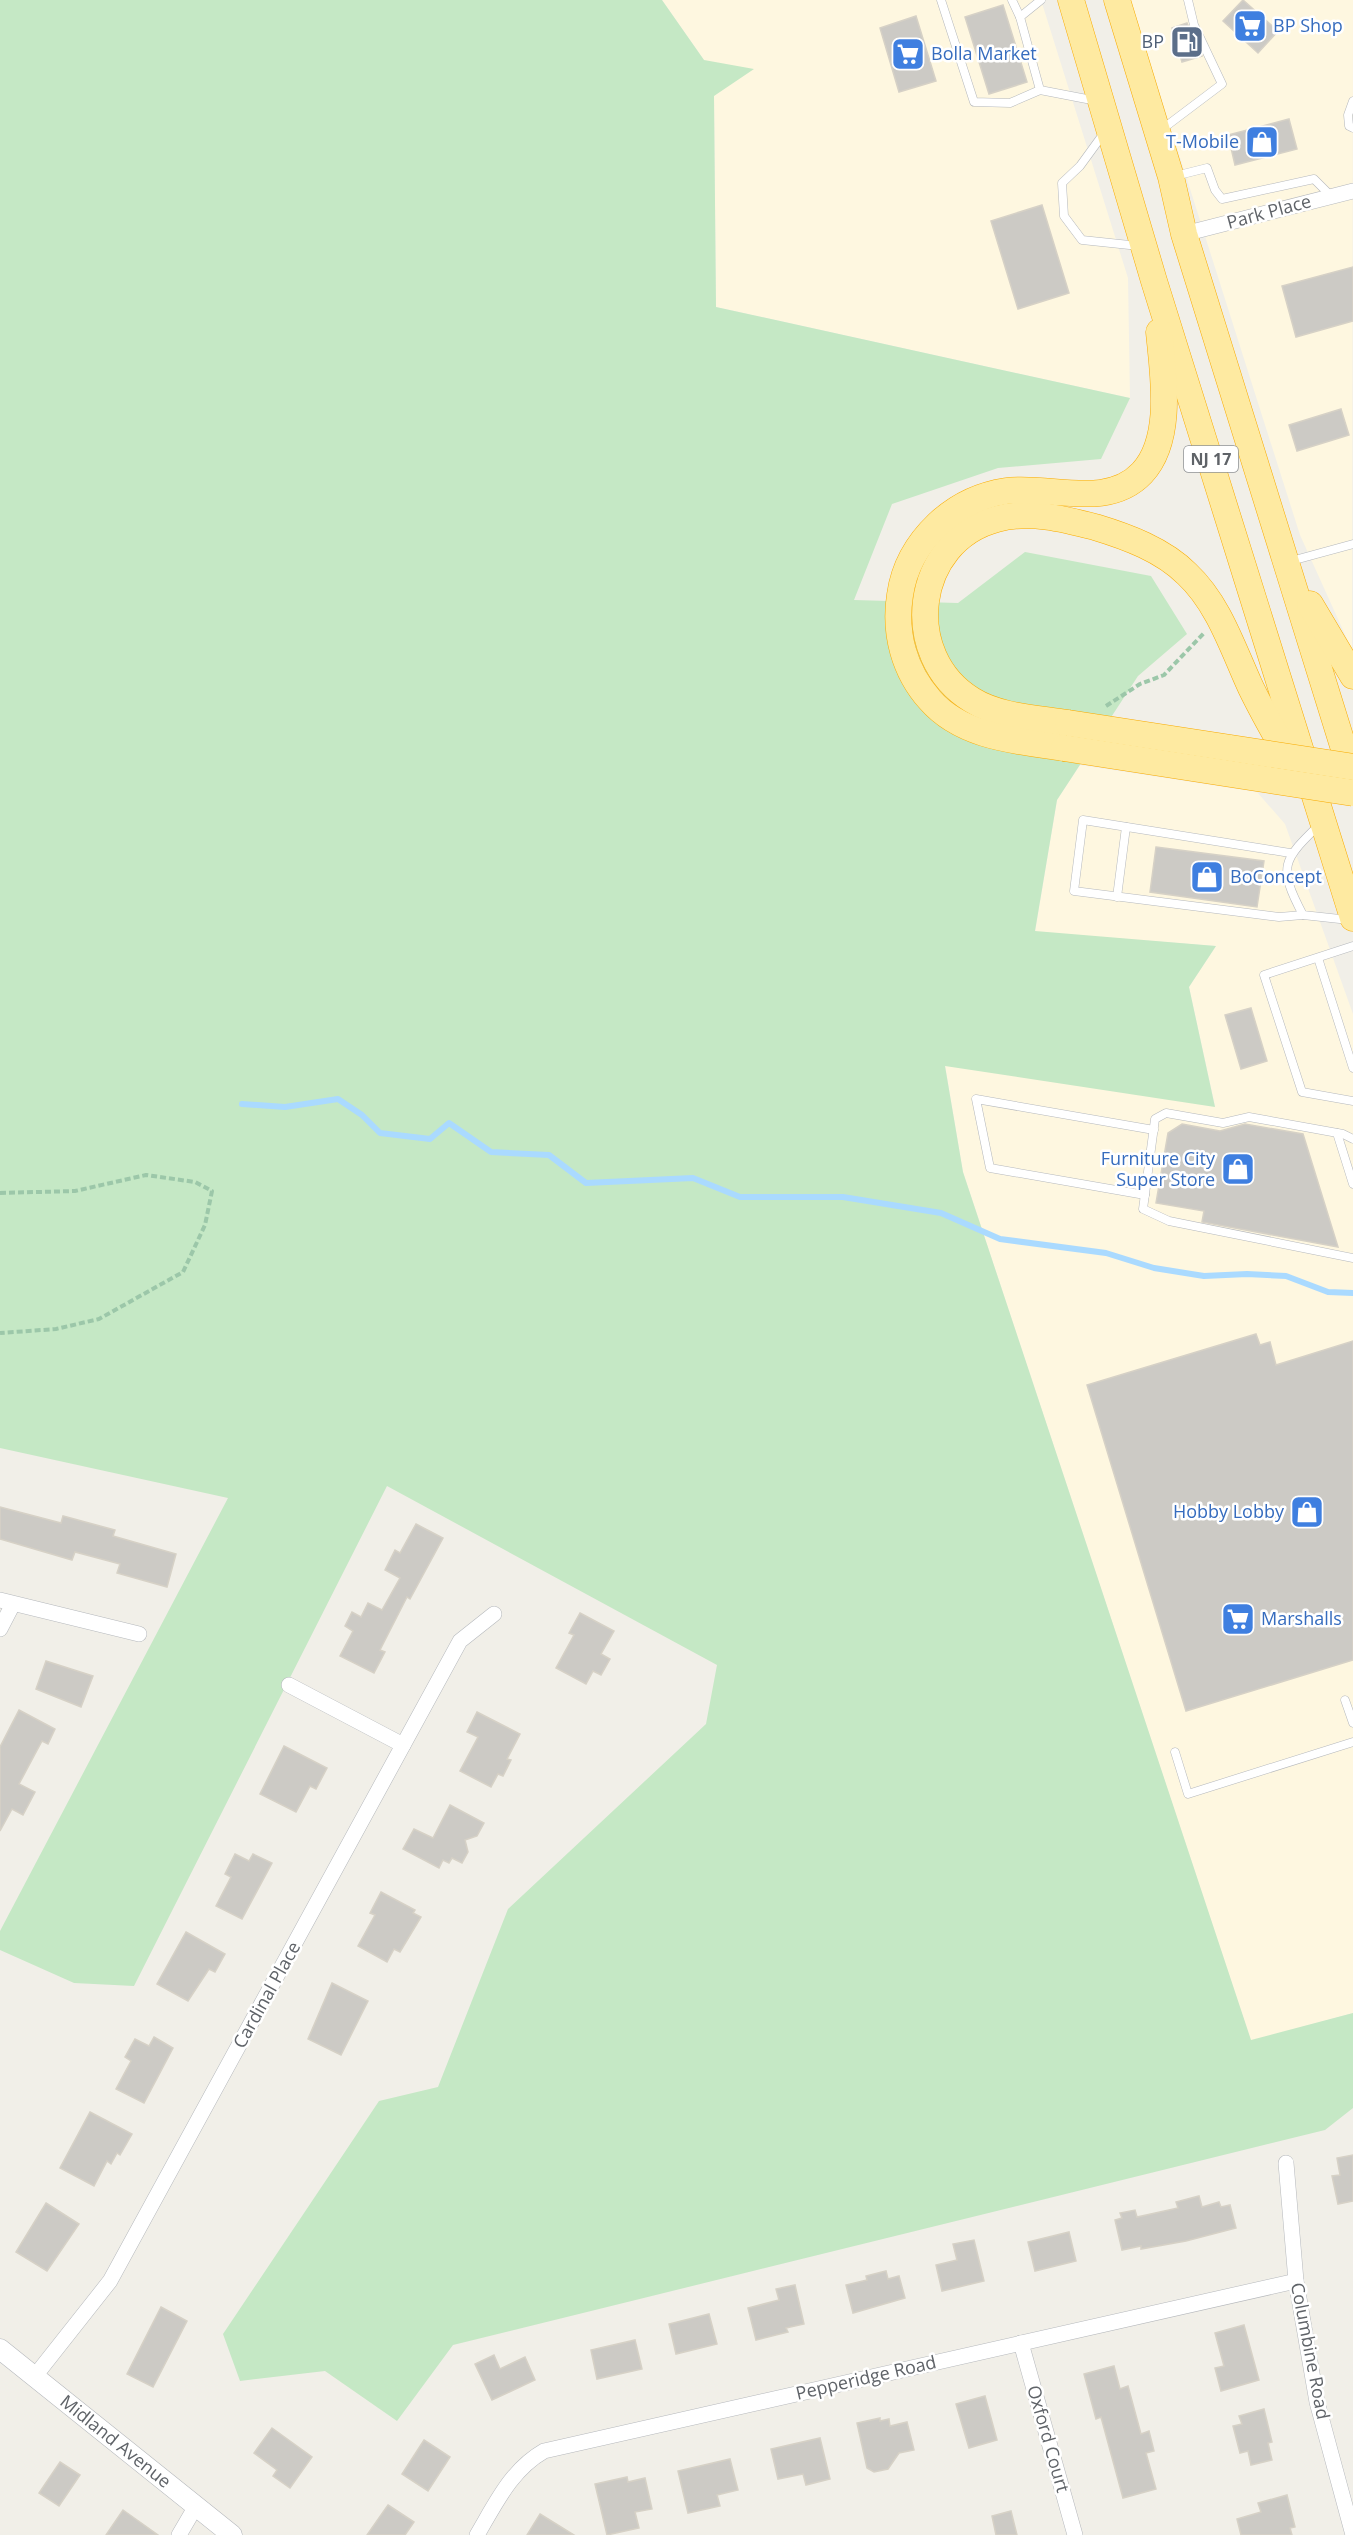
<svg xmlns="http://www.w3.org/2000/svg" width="1353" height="2535" viewBox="0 0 1353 2535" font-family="'Open Sans',sans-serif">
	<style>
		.commercial { fill: #fef7e0 }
		.green { fill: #c5e8c5 }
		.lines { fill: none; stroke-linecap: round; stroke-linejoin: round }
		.stream { stroke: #aadaff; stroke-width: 6 }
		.building { fill: #cccac5; stroke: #d6d1c6; stroke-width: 1.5 }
		.service-casing { stroke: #b5b8bc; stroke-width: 9 }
		.minor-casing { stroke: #b5b8bc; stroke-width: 16 }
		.tertiary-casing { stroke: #b5b8bc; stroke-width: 21 }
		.trunk-casing { stroke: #f9ab00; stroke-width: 27 }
		.path { stroke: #9cc7a9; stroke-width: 4; stroke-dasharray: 6 3; stroke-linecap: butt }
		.service { stroke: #fff; stroke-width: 8 }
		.minor { stroke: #fff; stroke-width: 15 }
		.tertiary { stroke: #fff; stroke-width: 20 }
		.trunk { stroke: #feeaa1; stroke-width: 26 }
		.trunk-bridge-casing { stroke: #f9ab00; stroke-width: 27; stroke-linecap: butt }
		.trunk-bridge { stroke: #feeaa1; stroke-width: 26 }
		.labels { text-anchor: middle; stroke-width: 5; stroke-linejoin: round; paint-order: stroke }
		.shield { fill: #fff; stroke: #8f9295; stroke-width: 1.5 }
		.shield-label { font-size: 16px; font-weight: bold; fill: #5f6368 }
		.shop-label { font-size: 18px; fill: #366cbe; stroke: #fff; text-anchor: start }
		.service-label { font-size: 18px; fill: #4e5e75; stroke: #fff; text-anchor: end }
		.street-label { font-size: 18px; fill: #5f6368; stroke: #fff }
	</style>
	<rect width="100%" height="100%" fill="#f1efe8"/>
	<g class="commercial">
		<path d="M662,0H1041L1128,278L1130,398L716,307L714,96L704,60Z"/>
		<path d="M1130,0H1353L1352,650L1300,535Z"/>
		<path d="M1080,765L1257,792L1285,824L1353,1014V2013L1251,2041L963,1172L945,1065L1215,1106L1189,987L1216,946L1035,932L1057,800Z"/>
	</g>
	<path class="green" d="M0,0H662L704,60L754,69L714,96L716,307L1130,398L1101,459L998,468L892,504L854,600L958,603L1025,552L1151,576L1187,634L1138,676L1057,800L1035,931L1216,946L1189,987L1215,1107L945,1066L963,1172L1251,2040L1353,2013V2108L1325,2130L453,2345L397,2421L325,2371L240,2381L223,2334L379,2101L438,2087L508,1909L706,1724L717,1665L387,1486L134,1986L74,1983L0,1950V1931L228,1498L0,1448Z"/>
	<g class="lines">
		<path class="stream" d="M242,1104L285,1107L338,1099L362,1115L380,1133L430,1139L449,1123L491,1152L549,1155L586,1183L693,1178L740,1197H843L941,1213L1000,1239L1106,1253L1154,1268L1204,1276L1247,1274L1286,1276L1328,1292L1353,1293"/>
	</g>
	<g class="building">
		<path d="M1243,0L1278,31L1258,53L1223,21Z"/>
		<path d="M1003,5L1027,82L989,94L965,17Z"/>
		<path d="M916,16L936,81L899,92L880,28Z"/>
		<path d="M1187,23L1202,56L1182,62L1172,28Z"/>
		<path d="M1289,119L1297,149L1235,165L1228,135Z"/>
		<path d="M1042,205L1069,293L1018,309L991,221Z"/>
		<path d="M1353,267V321L1296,337L1282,286Z"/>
		<path d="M1341,409L1349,435L1297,451L1289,425Z"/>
		<path d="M1156,847L1264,861L1257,907L1150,892Z"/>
		<path d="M1251,1008L1267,1061L1241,1069L1225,1015Z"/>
		<path d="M1182,1124L1220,1131L1245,1124L1303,1134L1338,1247L1202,1222L1204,1211L1156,1203L1168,1133Z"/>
		<path d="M1256,1334L1260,1345L1270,1342L1276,1365L1353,1341V1660L1186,1711L1087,1385Z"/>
		<path d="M0,1507L61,1523L63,1516L115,1530L113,1536L176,1554L167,1587L117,1573L120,1564L75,1552L72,1560L0,1539Z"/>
		<path d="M416,1524L443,1538L410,1599L407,1597L380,1650L385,1652L374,1673L340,1656L353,1631L345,1626L352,1612L361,1617L368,1603L382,1610L400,1578L385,1570L395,1550L400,1553Z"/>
		<path d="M580,1613L614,1631L601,1654L610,1659L601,1675L593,1671L586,1684L556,1668L574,1635L569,1633Z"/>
		<path d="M46,1661L93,1676L81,1707L36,1689Z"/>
		<path d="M19,1710L55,1729L48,1744L42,1741L19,1784L35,1792L23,1815L12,1809L0,1831V1747Z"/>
		<path d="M477,1712L520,1734L507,1759L511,1760L503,1776L498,1774L491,1787L460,1771L478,1737L467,1732Z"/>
		<path d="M284,1746L327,1768L316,1789L310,1786L296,1812L260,1794Z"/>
		<path d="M450,1805L484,1823L477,1836L465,1840L468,1852L462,1863L452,1858L449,1863L443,1860L439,1868L403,1849L414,1829L433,1838Z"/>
		<path d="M235,1854L249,1861L253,1854L272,1863L242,1919L216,1906L231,1877L225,1874Z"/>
		<path d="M381,1892L415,1910L413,1913L421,1917L400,1952L394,1949L387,1962L358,1946L375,1915L370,1913Z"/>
		<path d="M186,1932L225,1954L215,1972L209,1969L188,2001L157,1984Z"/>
		<path d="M332,1983L368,2001L341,2055L308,2039Z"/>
		<path d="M154,2037L173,2048L144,2103L116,2089L131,2061L125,2057L135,2039L149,2046Z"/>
		<path d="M90,2112L132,2134L120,2155L117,2153L111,2164L107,2161L94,2186L60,2168Z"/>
		<path d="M1353,2155V2201L1338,2204L1332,2176L1340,2175L1337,2158Z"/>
		<path d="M1199,2196L1202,2207L1219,2202L1221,2207L1230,2205L1236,2228L1186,2241L1141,2249V2246L1122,2250L1115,2220L1122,2218L1120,2213L1135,2210L1137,2217L1178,2208L1176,2202Z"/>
		<path d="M46,2203L79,2224L47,2271L16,2252Z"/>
		<path d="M1069,2232L1076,2261L1035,2271L1028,2242Z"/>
		<path d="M974,2240L984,2281L942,2291L936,2265L957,2260L953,2244Z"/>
		<path d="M886,2271L888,2279L899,2276L905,2298L853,2313L846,2285L867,2280L866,2276Z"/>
		<path d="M795,2285L804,2324L786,2328L788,2332L756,2340L748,2308L779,2300L776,2289Z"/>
		<path d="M161,2307L187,2321L153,2387L127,2374Z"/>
		<path d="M709,2314L717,2344L676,2354L669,2324Z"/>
		<path d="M1244,2325L1259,2380L1221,2391L1215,2368L1224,2366L1215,2333Z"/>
		<path d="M635,2340L642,2369L597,2379L591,2350Z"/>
		<path d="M494,2355L500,2369L525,2357L535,2380L492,2400L475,2364Z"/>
		<path d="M1114,2366L1120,2389L1128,2386L1141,2434L1149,2431L1154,2451L1146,2453L1156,2489L1123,2498L1101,2417L1096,2419L1084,2374Z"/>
		<path d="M985,2396L997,2440L969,2448L956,2404Z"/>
		<path d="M1264,2409L1272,2442L1268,2443L1272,2460L1251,2465L1248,2451L1240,2453L1233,2426L1242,2424L1239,2416Z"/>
		<path d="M880,2418V2421L889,2419L890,2426L907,2422L914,2450L899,2453L888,2469L874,2472L867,2468L857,2423Z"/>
		<path d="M272,2428L312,2457L290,2488L273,2476L277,2470L254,2453Z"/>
		<path d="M820,2438L830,2479L806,2485L803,2474L778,2479L771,2449Z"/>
		<path d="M424,2440L450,2457L428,2491L402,2474Z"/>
		<path d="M730,2459L738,2490L717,2495L720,2506L688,2513L678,2471Z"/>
		<path d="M60,2462L80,2475L59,2506L39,2493Z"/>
		<path d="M627,2477L628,2482L645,2478L652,2509L635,2512L639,2528L607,2535L595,2484Z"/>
		<path d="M1287,2495L1295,2527L1290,2528L1292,2535H1241L1237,2519L1261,2512L1258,2503Z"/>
		<path d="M388,2505L414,2522L405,2535H367Z"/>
		<path d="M123,2510L158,2535H106Z"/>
		<path d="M1011,2511L1017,2535H996L992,2516Z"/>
		<path d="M540,2514L574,2535H527Z"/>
	</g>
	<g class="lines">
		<defs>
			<g id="service">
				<path d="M941,0L974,102L1010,103L1040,90"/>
				<path d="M1012,0L1020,17"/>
				<path d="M1041,0L1020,17L1040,90L1097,101"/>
				<path d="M1353,101L1348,115L1349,126L1353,128"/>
				<path d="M1161,130L1222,84L1194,25L1188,0"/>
				<path d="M1104,133L1080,166L1062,183L1064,216L1082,240L1139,246"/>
				<path d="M1175,176L1207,168L1215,190L1222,199L1314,179L1331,196"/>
				<path d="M1291,561L1353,544"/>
				<path d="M1320,824C1283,860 1277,866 1303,915L1349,920"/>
				<path d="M1290,853L1083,820L1074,891L1279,917L1303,915"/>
				<path d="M1117,897L1126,827"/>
				<path d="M1353,946L1264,975L1302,1092L1353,1101"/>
				<path d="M1318,958L1353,1068"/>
				<path d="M1337,1133L1353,1184"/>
				<path d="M1353,1139L1343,1134L1249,1117L1223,1123L1166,1113L1155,1119L1143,1209L1169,1221L1353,1258"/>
				<path d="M1145,1195L990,1168L976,1099L1154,1130"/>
				<path d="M1345,1700L1353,1723"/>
				<path d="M1175,1752L1188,1794L1353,1742"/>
			</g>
			<g id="minor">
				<path d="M1184,234L1353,191"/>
				<path d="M0,1600L139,1634"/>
				<path d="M0,1629L13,1604"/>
				<path d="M289,1685L403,1745"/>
				<path d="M1286,2163L1296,2281L1317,2402L1353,2535"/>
				<path d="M1021,2343L1075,2535"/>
				<path d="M35,2376L110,2281L460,1641L494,1614"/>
				<path d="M179,2535L196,2506"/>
				<path d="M477,2535C496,2503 511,2470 544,2451L1296,2281"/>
			</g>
			<g id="tertiary">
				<path id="s1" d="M0,2349L232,2535"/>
			</g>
			<g id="trunk">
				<path d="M1071,0L1154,281L1353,918"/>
				<path d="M1117,0L1171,177L1184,234L1353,778"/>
				<path d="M1310,604L1353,676"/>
				<path d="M1068,723C1037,718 999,717 972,700C900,656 913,541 997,519C1029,510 1064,519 1095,527C1128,537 1163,550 1187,574C1219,604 1233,649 1251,688C1265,717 1281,744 1297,772"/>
				<path d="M1064,748C1019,741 963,738 930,700C904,671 894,633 900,595C904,567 918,543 938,524C957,506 980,495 1006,491C1050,485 1107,510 1142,473C1174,439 1163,374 1159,332"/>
			</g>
		</defs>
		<use href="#service" class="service-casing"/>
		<use href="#minor" class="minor-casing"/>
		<use href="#tertiary" class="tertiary-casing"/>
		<use href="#trunk" class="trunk-casing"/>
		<g class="path">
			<path d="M1106,706L1140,684L1164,675L1204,633"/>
			<path d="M0,1193L75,1191L146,1175L195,1182L212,1191L205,1225L183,1272L99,1319L56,1329L0,1333"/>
		</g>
		<use href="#service" class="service"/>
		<use href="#minor" class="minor"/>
		<use href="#tertiary" class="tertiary"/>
		<use href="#trunk" class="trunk"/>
		<defs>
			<g id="trunk-bridge">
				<path d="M1068,723L1353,767"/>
				<path d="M1064,748L1353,793"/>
			</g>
		</defs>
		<use href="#trunk-bridge" class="trunk-bridge-casing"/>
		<use href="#trunk-bridge" class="trunk-bridge"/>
	</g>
	<defs>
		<symbol id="supermarket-square" viewBox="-11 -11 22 22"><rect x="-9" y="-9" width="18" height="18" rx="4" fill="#3f7fe0" stroke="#fff"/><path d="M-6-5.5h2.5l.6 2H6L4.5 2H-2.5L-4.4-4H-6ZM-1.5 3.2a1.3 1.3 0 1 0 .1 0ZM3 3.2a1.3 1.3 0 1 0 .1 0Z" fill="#fff"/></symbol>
		<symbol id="fuel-square" viewBox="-11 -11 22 22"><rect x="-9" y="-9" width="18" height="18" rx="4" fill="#5c6f8a" stroke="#fff"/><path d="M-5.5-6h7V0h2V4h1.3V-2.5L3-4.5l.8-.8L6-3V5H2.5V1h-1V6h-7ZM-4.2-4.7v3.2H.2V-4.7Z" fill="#fff"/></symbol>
		<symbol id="shop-square" viewBox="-11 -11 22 22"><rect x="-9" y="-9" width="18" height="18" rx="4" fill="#3f7fe0" stroke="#fff"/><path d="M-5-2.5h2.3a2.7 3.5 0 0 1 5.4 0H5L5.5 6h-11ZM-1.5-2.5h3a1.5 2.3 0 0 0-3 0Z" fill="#fff"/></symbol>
	</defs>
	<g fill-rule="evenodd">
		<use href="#supermarket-square" x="1231" y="7" width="38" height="38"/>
		<use href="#fuel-square" x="1168" y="23" width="38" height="38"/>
		<use href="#supermarket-square" x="889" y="35" width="38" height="38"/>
		<use href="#shop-square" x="1243" y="123" width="38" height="38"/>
		<use href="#shop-square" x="1188" y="858" width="38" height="38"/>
		<use href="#shop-square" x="1219" y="1150" width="38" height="38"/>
		<use href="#shop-square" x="1288" y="1493" width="38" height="38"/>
		<use href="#supermarket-square" x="1219" y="1600" width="38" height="38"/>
	</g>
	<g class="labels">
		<rect class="shield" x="1184" y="446" width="54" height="26" rx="4.5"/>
		<g class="shield-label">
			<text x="1211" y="465">NJ 17</text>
		</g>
		<g class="shop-label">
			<text x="1273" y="32">BP Shop</text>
			<text x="931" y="60">Bolla Market</text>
			<text x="1239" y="148" text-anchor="end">T-Mobile</text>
			<text x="1230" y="883">BoConcept</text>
			<text x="1215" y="1165" text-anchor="end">Furniture City<tspan x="1215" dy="21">Super Store</tspan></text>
			<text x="1284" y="1518" text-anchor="end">Hobby Lobby</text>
			<text x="1261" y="1625">Marshalls</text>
		</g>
		<g class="service-label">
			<text x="1164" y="48">BP</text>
		</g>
		<g class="street-label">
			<text transform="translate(1269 212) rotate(-15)" y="6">Park Place</text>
			<text transform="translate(267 1995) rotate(-61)" y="6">Cardinal Place</text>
			<text transform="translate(1310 2351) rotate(79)" y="6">Columbine Road</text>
			<text transform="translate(866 2378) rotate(-13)" y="6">Pepperidge Road</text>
			<text transform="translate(1048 2439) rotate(74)" y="6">Oxford Court</text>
			<text dy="6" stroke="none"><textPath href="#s1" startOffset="148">Midland Avenue</textPath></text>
		</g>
	</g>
</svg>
